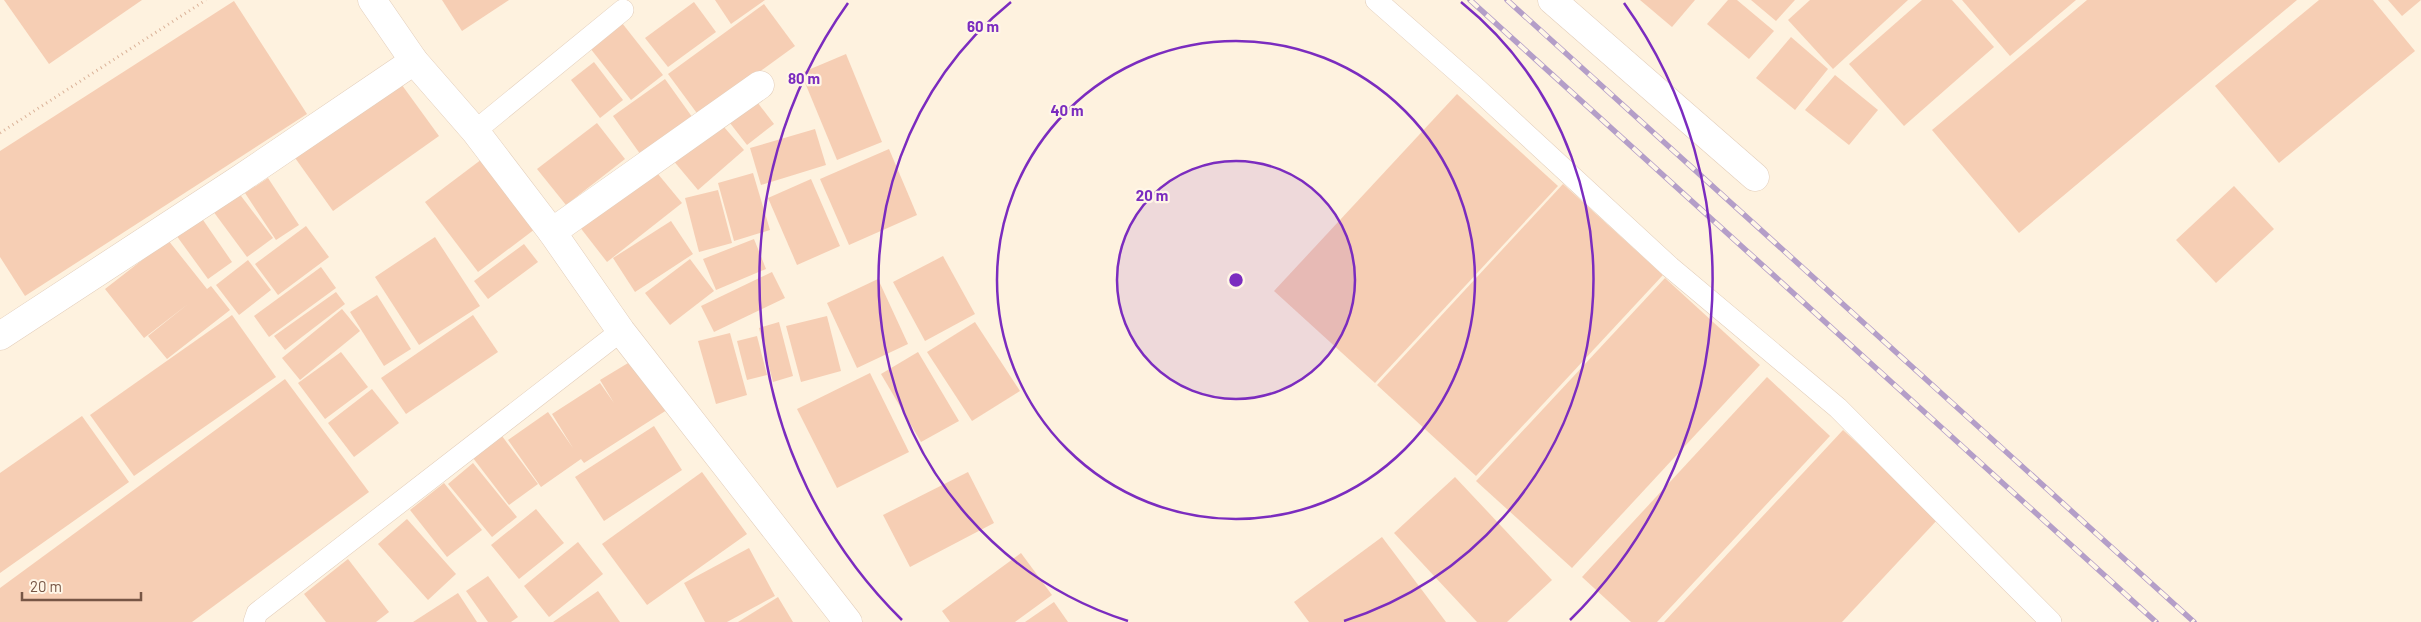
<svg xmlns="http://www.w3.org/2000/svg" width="2421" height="622" viewBox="0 0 2421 622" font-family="Barlow,sans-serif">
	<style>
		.building { fill: #f6ceb4 }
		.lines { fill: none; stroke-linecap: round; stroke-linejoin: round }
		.lane-casing { stroke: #e3cebb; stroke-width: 22 }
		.street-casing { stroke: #e3cebb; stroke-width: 29 }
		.path { stroke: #dab298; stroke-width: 3; stroke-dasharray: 1 4; stroke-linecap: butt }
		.lane { stroke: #fff; stroke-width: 21 }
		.street { stroke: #fff; stroke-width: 28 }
		.rail-casing { stroke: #b49ec8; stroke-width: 5.5 }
		.rail { stroke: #fff6e7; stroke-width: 4; stroke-dasharray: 11; stroke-linecap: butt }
		.ring { fill: none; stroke: #7b2cbf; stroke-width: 2.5 }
		.centre { fill: #7b2cbf; stroke: #fff6e7; stroke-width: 2.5 }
		.ring-label { font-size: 15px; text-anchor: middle; font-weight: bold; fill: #7b2cbf; stroke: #fff6e7; stroke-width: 4.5; stroke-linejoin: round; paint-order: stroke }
	</style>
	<rect width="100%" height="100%" fill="#fef2df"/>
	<g class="building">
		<path d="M4,0H142L49,64Z"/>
		<path d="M442,0H509L462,31Z"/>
		<path d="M715,0H765L731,24Z"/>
		<path d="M1640,0H1695L1672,27Z"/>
		<path d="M1728,0H1737L1774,31L1749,59L1707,24Z"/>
		<path d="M1751,0H1795L1776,21Z"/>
		<path d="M1810,0H1908L1833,69L1788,20Z"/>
		<path d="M1922,0H1952L1994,47L1904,126L1849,64Z"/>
		<path d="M1962,0H2076L2010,56Z"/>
		<path d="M2087,0H2297L2019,233L1932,130Z"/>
		<path d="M2319,0H2373L2415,51L2279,163L2215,86Z"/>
		<path d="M2388,0H2421L2402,16Z"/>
		<path d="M234,1L307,114L25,296L0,257V151Z"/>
		<path d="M694,2L716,32L668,67L645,38Z"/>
		<path d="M764,4L795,46L699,116L668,74Z"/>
		<path d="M622,23L663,75L631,100L590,48Z"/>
		<path d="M1791,37L1828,69L1795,110L1756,78Z"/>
		<path d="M846,54L882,142L837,160L801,73Z"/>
		<path d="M594,62L623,100L600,118L571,80Z"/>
		<path d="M1835,75L1878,110L1849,145L1805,110Z"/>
		<path d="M665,79L695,121L643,158L613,116Z"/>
		<path d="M399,81L439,136L333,211L293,155Z"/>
		<path d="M751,94L774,124L747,145L723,114Z"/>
		<path d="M1457,94L1558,186L1375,383L1274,291Z"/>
		<path d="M717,119L744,150L698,190L672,159Z"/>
		<path d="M597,123L625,159L566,205L537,169Z"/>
		<path d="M815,129L826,165L761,185L750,148Z"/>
		<path d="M889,149L917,215L849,245L820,179Z"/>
		<path d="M486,156L539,226L478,272L425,202Z"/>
		<path d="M653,168L682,203L607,262L579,226Z"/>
		<path d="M753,173L770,230L734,241L718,183Z"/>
		<path d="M268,178L299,225L276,240L245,193Z"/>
		<path d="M811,179L840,246L797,265L768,198Z"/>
		<path d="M1563,184L1663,275L1476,476L1377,385Z"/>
		<path d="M2234,186L2274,229L2216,283L2176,240Z"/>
		<path d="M235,188L273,238L247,257L210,207Z"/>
		<path d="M718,190L732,243L699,252L685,198Z"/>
		<path d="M201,217L232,262L208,279L176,235Z"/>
		<path d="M671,221L693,254L635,292L613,258Z"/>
		<path d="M306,226L329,257L278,295L255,264Z"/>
		<path d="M435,237L480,306L419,345L375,277Z"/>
		<path d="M754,239L766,269L716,290L703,259Z"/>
		<path d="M168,240L207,289L211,286L230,310L167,359L148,336L188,304L144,338L105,289Z"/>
		<path d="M524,244L538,262L488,299L474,281Z"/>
		<path d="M943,256L975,314L925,341L893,282Z"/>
		<path d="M690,259L714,291L670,325L645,293Z"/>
		<path d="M248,260L271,290L239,315L216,285Z"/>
		<path d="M321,267L336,288L269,337L254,316Z"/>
		<path d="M772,272L785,298L714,332L701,306Z"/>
		<path d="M1665,278L1760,365L1572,568L1476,481Z"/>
		<path d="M878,279L908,344L857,368L827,303Z"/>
		<path d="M336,292L345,304L285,350L274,336Z"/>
		<path d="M377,295L411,349L384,366L350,312Z"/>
		<path d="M342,309L360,331L300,380L282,358Z"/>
		<path d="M232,315L276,377L134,476L90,415Z"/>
		<path d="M473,315L498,352L406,414L381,378Z"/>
		<path d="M827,316L841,371L801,382L786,326Z"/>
		<path d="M779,322L793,376L773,382L759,328Z"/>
		<path d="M975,322L1020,391L972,421L927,352Z"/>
		<path d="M730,333L747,395L716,404L698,341Z"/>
		<path d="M757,336L767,375L747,380L737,341Z"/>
		<path d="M341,352L368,387L325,419L298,383Z"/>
		<path d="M918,352L959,421L921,442L881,374Z"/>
		<path d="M638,357L670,408L584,463L581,459L541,487L508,440L548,412L573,448L552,414L600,383L614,403L600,380Z"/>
		<path d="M870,373L909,452L837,488L797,409Z"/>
		<path d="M1767,377L1830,436L1657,622H1631L1582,577Z"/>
		<path d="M285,379L369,492L192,622H0V588Z"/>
		<path d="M372,389L399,423L354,457L328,423Z"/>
		<path d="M82,416L129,482L0,573V473Z"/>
		<path d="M654,426L682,470L604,521L575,477Z"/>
		<path d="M1843,430L1939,518L1842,622H1664Z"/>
		<path d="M502,436L538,484L509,505L473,458Z"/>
		<path d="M473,463L517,517L492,537L448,484Z"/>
		<path d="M702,472L747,534L647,605L602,544Z"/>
		<path d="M968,472L994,523L910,567L883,515Z"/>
		<path d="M1455,477L1552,580L1507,622H1477L1394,533Z"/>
		<path d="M444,483L482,530L447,557L410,510Z"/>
		<path d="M536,509L564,543L519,579L491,545Z"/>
		<path d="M407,519L456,574L428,600L378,544Z"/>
		<path d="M1382,537L1446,622H1309L1294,602Z"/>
		<path d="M578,542L603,574L549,617L524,586Z"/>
		<path d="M749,548L775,596L727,622H705L684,583Z"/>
		<path d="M1021,553L1052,595L1015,622H950L942,611Z"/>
		<path d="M348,559L389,612L376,622H326L304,594Z"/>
		<path d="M488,576L518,617L511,622H488L466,591Z"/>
		<path d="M598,591L620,622H553Z"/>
		<path d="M458,593L477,622H413Z"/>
		<path d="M778,597L793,622H738Z"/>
		<path d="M1054,602L1068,622H1025Z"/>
	</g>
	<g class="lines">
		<defs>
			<g id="lane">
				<path d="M1376,0L1475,87L1670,267L1838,408L2051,622"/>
				<path d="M475,131L623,10"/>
				<path d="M254,622L257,613L621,331"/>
			</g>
			<g id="street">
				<path d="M372,0L414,61L475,131L552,232L621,331L848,622"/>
				<path d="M1552,0L1755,177"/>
				<path d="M552,232L760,85"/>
				<path d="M0,336L240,179L414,61"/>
			</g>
		</defs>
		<use href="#lane" class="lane-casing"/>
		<use href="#street" class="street-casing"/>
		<path class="path" d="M0,133L206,0"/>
		<use href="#lane" class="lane"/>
		<use href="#street" class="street"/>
		<defs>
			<g id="rail">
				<path d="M1470,0L2156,622"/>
				<path d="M1507,0L2194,622"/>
			</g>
		</defs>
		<use href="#rail" class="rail-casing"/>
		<use href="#rail" class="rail"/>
	</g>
	<circle cx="1236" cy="280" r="119" fill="#7b2cbf" fill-opacity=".12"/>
	<g class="ring">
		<circle cx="1236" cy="280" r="119"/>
		<circle cx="1236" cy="280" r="239"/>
		<path d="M1128 621A358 358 0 0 1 1011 2M1461 2A358 358 0 0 1 1344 621"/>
		<path d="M902 620A477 477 0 0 1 848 3M1624 3A477 477 0 0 1 1570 620"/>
	</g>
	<circle cx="1236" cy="280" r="8" class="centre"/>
	<g class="ring-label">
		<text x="983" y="32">60 m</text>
		<text x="804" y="84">80 m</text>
		<text x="1067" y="116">40 m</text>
		<text x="1152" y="201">20 m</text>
	</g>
	<path d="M22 592v8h119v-8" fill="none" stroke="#775645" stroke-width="2.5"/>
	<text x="30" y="592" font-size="15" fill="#775645" stroke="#fff6e7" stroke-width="4" paint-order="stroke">20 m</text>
</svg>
